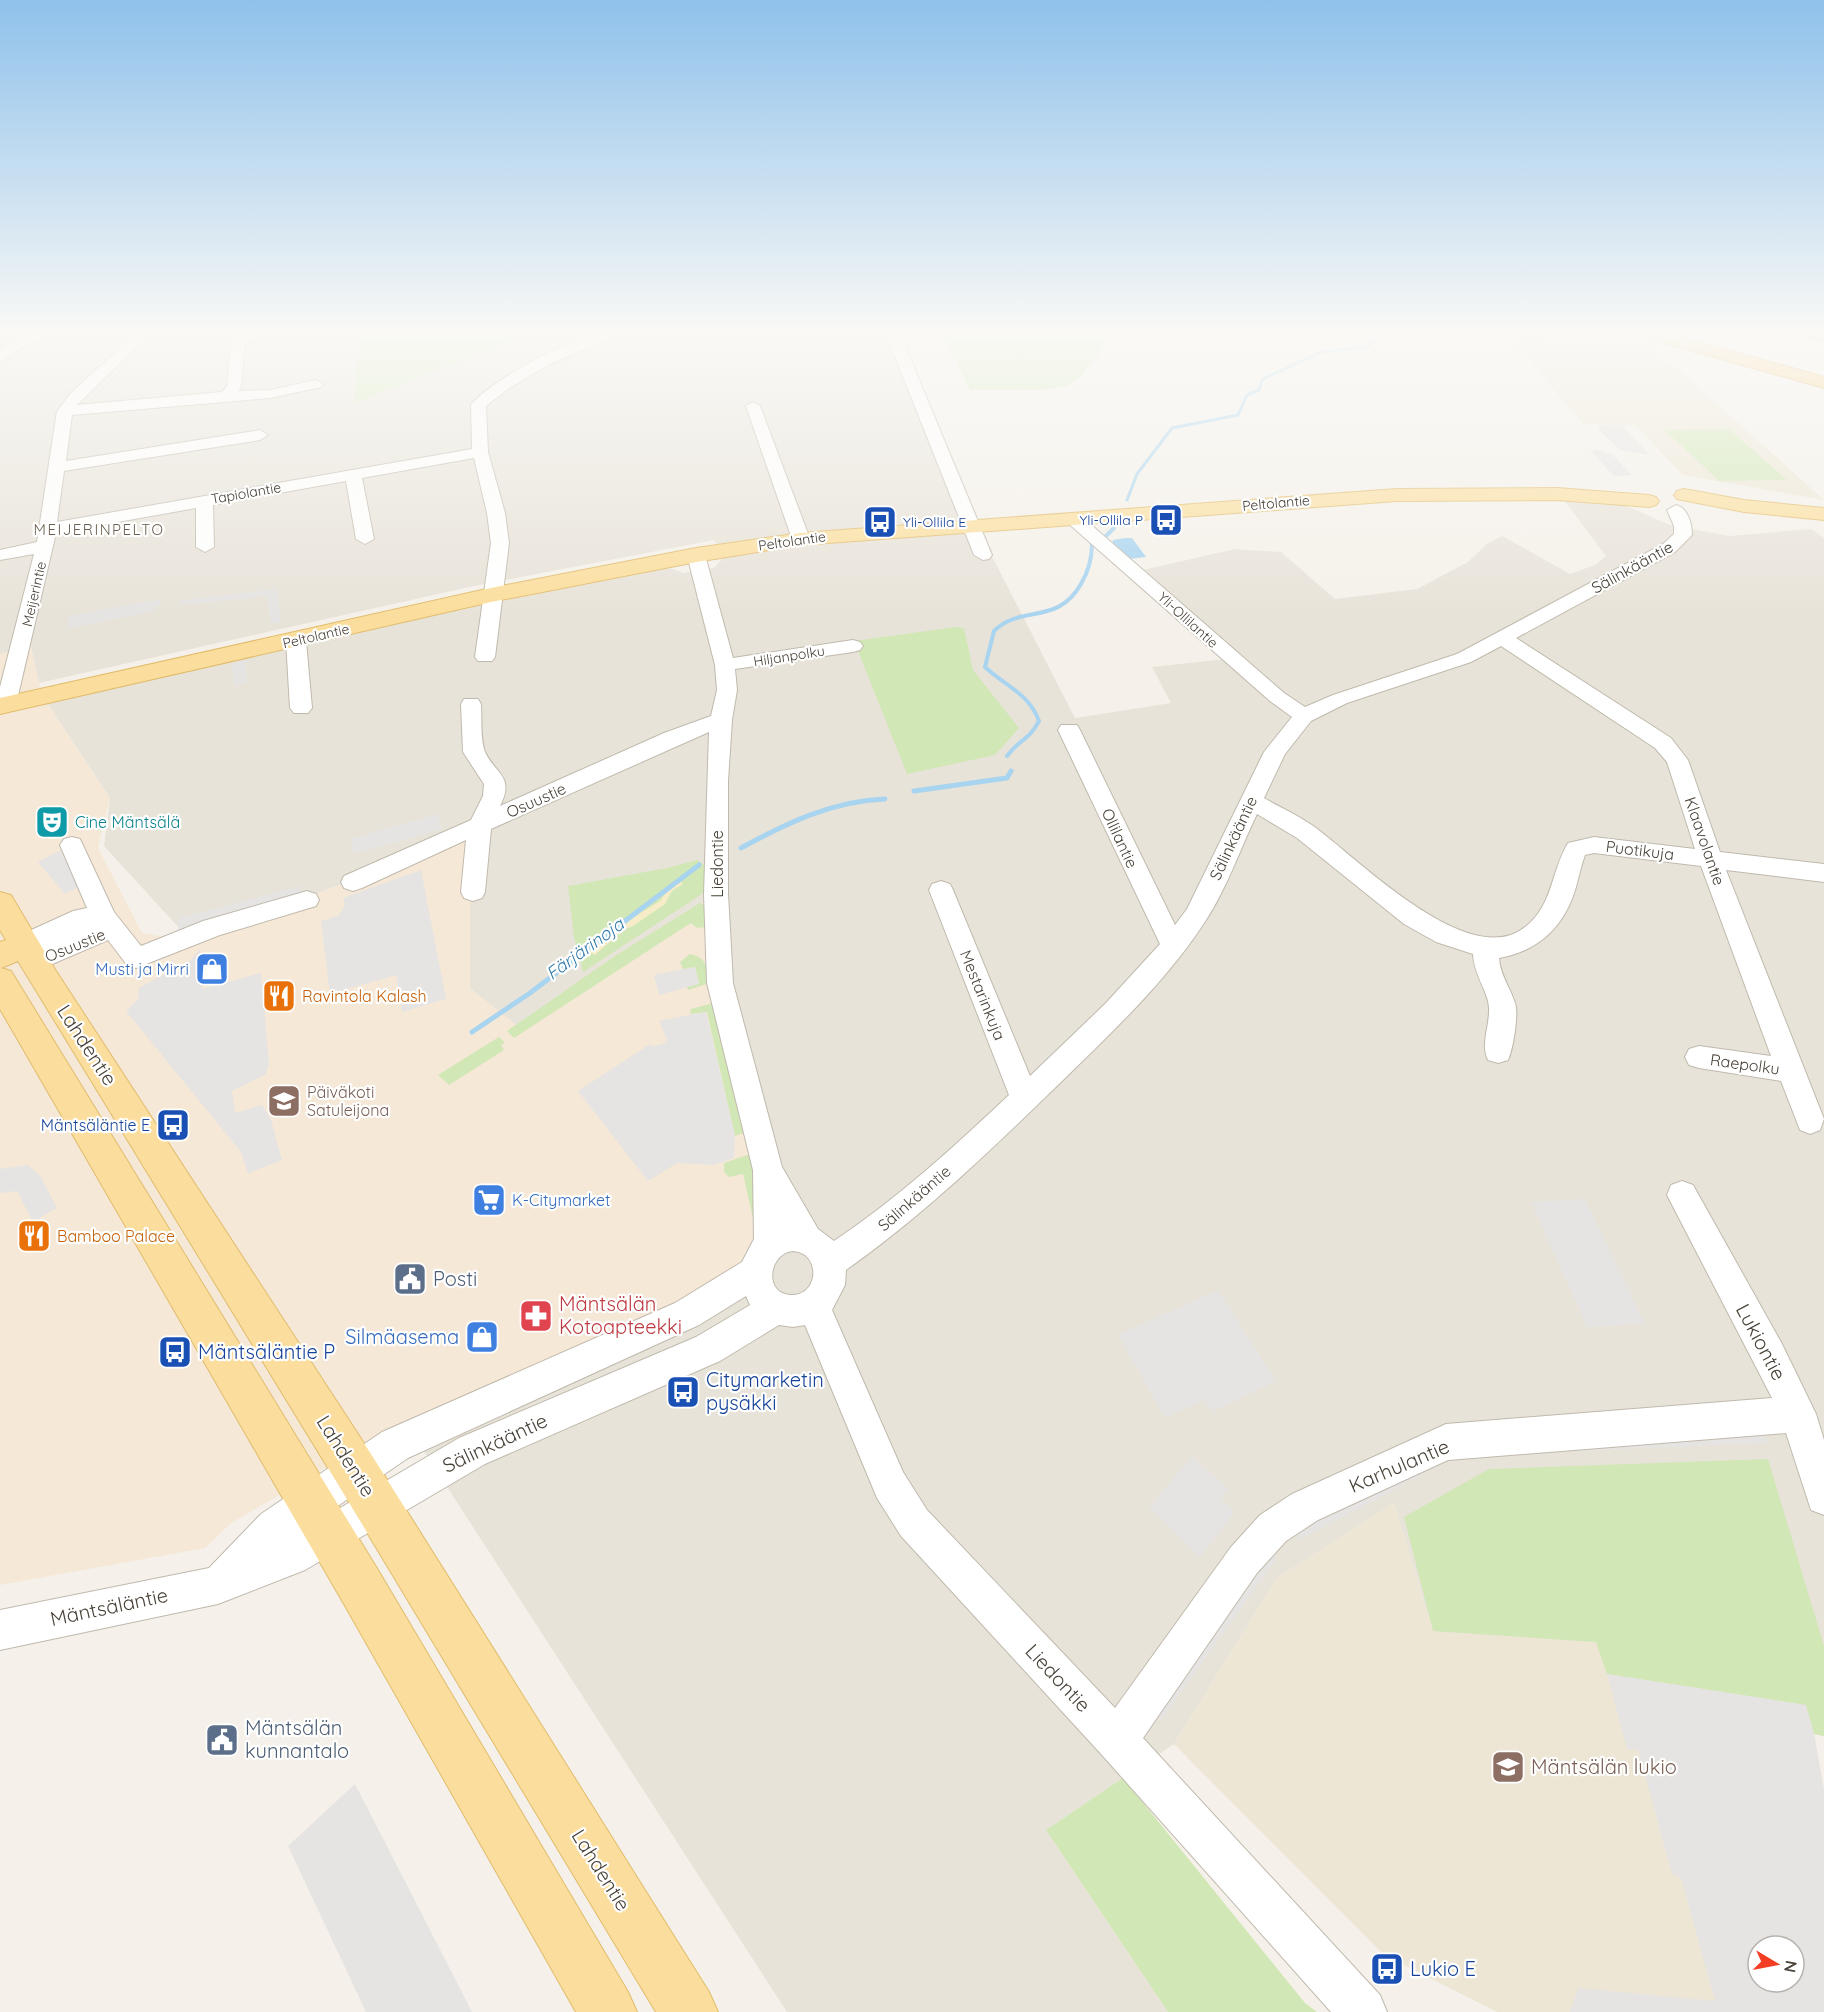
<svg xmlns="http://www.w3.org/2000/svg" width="1824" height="2012" viewBox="0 0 1824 2012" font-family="Quicksand,sans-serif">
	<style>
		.residential { fill: #e8e3d9 }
		.commercial { fill: #f5e8d7 }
		.education { fill: #ede6d5; fill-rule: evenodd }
		.green { fill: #d1e7b5 }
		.sand { fill: #f7ecc8 }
		.parking { fill: #e6e4e2; fill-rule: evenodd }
		.water { fill: #a9d4ef }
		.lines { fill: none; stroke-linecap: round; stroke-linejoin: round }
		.stream-far2 { stroke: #a9d4ef; stroke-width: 3 }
		.stream-far1 { stroke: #a9d4ef; stroke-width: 4 }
		.stream { stroke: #a9d4ef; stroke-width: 5 }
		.minor-casing { stroke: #c0b9ad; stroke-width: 2 }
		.major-casing { stroke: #e1bc6c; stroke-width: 2 }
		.highway-casing { stroke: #d99e40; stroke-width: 2 }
		.minor { fill: #fff; fill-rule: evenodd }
		.major { fill: #fbde9d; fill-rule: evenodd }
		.highway { fill: #f9c971; fill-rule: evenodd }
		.rail-casing { stroke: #989898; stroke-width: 4 }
		.rail { stroke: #fff; stroke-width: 2; stroke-dasharray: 8; stroke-linecap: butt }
		.labels { text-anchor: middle; stroke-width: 4.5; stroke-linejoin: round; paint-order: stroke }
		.far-street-label { font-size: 14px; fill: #494238; stroke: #fff }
		.far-transit-label { font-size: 14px; fill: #164399; stroke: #fff; text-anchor: end }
		.far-neighbourhood-label { font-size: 15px; letter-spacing: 1.5px; fill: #6b6050; stroke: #fff }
		.street-label { font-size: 16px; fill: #494238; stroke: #fff }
		.culture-label { font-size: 16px; fill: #0d838f; stroke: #fff; text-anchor: start }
		.shop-label { font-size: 16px; fill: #366cbe; stroke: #fff; text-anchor: end }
		.food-label { font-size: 16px; fill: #c56008; stroke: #fff; text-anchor: start }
		.education-label { font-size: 16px; fill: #785e54; stroke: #fff; text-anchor: start }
		.transit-label { font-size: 16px; fill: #164399; stroke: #fff; text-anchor: end }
		.water-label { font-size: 18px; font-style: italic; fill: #327aaa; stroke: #fff }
		.near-street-label { font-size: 20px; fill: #494238; stroke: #fff }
		.near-service-label { font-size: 20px; fill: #4e5e75; stroke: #fff; text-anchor: start }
		.near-health-label { font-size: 20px; fill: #be3a42; stroke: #fff; text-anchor: start }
		.near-shop-label { font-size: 20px; fill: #366cbe; stroke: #fff; text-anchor: end }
		.near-transit-label { font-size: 20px; fill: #164399; stroke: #fff; text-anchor: start }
		.near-education-label { font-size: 20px; fill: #785e54; stroke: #fff; text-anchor: start }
	</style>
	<rect width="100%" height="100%" fill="#f5f1ea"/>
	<path class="residential" d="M0,334H360L355,402L529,334H900L979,531L1075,718L1171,703L1152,667L1226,659L1130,573L1235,549L1281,552L1335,599L1417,589L1468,562L1487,544L1502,536L1570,574L1595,565L1606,556L1563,499L1624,505L1670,525L1729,536L1811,529L1824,538V1736L1814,1734L1805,1705L1607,1674L1433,1631L1394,1503L1277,1578L1174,1744L1046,1830L1168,2012H787L405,1422L713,896L516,1025L470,989V836L191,941L104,846L110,798L46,701L496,602L669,568L684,573L714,568L724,557L714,540L474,586L39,683L31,647L0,654Z"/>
	<path class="commercial" d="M31,647L39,683L46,701L110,798L98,848L142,933L191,941L470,836V988L516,1025L713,896L784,1231L749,1270L405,1422L231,1523L205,1548L0,1585V654Z"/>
	<g class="education">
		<path d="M1507,334L1652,346L1824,500L1683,475L1635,425L1583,424Z"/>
		<path d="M1394,1503L1433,1631L1597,1642L1607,1674L1806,1705L1814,1734L1824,1790V2012H1497L1384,1955L1174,1744L1277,1578ZM1758,1946H1794V1982H1758Z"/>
	</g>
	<g class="green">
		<path d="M360,334H529L354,403Z"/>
		<path d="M933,334H1100L1104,339L1101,352L1081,376L1067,386L1044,390H970L945,340Z"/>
		<path d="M1729,429L1787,480L1719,481L1665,430Z"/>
		<path d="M956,627L964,628L973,670L1019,728L995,755L907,774L854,641Z"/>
		<path d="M697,860L707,867L705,892L583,972L574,937L568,886L667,868Z"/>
		<path d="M700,903L705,905V927L697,928L691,923L686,926L514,1038L507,1031L615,956Z"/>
		<path d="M690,954C705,957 707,966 710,979L707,984L688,990L687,987L699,983L695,967L683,969L680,962Z"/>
		<path d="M713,1003L746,1132L735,1136L707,1012L690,1014L691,1009Z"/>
		<path d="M499,1037L505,1043L501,1045L504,1050L449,1085L438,1075Z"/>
		<path d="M747,1155L754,1159L761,1216L753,1218L743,1174L729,1177L724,1172V1163Z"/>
		<path d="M1768,1459L1824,1646V1736L1814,1734L1805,1705L1607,1674L1596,1642L1433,1631L1404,1517L1489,1469Z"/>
		<path d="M1123,1778L1305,2003L1317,2012H1168L1046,1830Z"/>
	</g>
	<path class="sand" d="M679,881L683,884L672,891L665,904L633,926L625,929L595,955L589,952L624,923L660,901L669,888Z"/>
	<g class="parking">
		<path d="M1513,338H1542L1549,344L1581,345L1603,351L1595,357L1584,350L1556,348L1561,354H1542L1538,349H1529L1525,345H1533L1531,343H1517Z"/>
		<path d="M1598,425H1621L1650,455L1620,450L1599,430Z"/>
		<path d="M1590,450H1600L1613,455L1631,475L1614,476Z"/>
		<path d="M277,589L281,622L271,624L267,596L180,605L182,600Z"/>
		<path d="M160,599L161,605L154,607V611L67,629L69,616Z"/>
		<path d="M245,660L247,682L234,686L232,663Z"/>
		<path d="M437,814L442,829L354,854L350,839Z"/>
		<path d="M61,850L88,882L65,894L38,862Z"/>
		<path d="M421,870L446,999L402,1012L396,975L330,994L321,921L338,916L345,906L343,898Z"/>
		<path d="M300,886L301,897L178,930L179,918Z"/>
		<path d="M200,949L202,989L261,973L269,1063L266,1074L232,1091L235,1113L262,1105L271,1120L282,1160L248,1173L241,1152L126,1011L138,999L139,988L168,972L176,976Z"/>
		<path d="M695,967L699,984L659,995L654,975Z"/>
		<path d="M706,1012L735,1136L734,1158L714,1165L677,1163L648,1181L578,1091L650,1044L653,1046L663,1044L667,1040L659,1021Z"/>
		<path d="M28,1165L41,1177L57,1208L33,1222L17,1191L0,1193V1169Z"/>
		<path d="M1585,1199L1645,1324L1587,1327L1531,1202Z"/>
		<path d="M1218,1290L1276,1381L1212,1412L1204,1400L1165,1418L1118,1335Z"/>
		<path d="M1762,1430L1768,1443L1460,1456Z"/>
		<path d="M1442,1445L1452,1459L1299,1540L1290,1524Z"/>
		<path d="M1192,1456L1228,1489L1221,1499L1235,1512L1200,1557L1149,1508Z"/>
		<path d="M1269,1550L1277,1558L1161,1720L1152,1710Z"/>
		<path d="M1607,1674L1806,1705L1814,1734L1824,1790V2012H1570L1578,1988L1715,2001L1681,1878L1672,1874L1638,1750L1627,1749ZM1758,1946H1794V1982H1758Z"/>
		<path d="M355,1784L472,2012H366L288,1846Z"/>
	</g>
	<path class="water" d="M1125,538H1132L1146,557L1128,559L1112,544L1113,540Z"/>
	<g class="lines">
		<path class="stream-far2" d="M1127,500L1137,474L1172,428L1238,415L1247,395L1259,390L1262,380L1267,377L1321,352L1367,347L1382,334"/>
		<g class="stream-far1">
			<path d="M1106,536L1114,528"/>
			<path d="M1007,756C1019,739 1028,742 1039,721C1029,693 1005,686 985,667L994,631C1022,604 1057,626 1081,584C1088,572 1092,558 1092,544"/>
		</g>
		<g class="stream">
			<path d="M914,791L1007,778L1011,771"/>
			<path d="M741,848C787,823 832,801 885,799"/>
			<path d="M472,1032L530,993L699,865"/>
		</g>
		<defs>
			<g id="minor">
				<path d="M28,334H45L0,361V351Z"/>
				<path d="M135,334H150L77,405L222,392L227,386L232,334H272L270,337L245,341L241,387L238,391L270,390L316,380L323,384L321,387L270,398L72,415L66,461L260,430L268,435L260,440L64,471L57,522L472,449L471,405C487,383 567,340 595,334C602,333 610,334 618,334L546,366L508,389L486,406L488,452L505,513L509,543L495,657L492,661H478L475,657L491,543L487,513L474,458L362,478L374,539L365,544L356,539L346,481L213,505L214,547L205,552L196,547V508L56,533L16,704L13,709H0V687L34,554L0,560V550L37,542L57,411L71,393Z"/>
				<path d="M886,334H900L992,555L989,559L983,560L974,555Z"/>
				<path d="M753,402L760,406L810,539L807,543H795L792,539L746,406Z"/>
				<path d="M1676,505C1688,508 1692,524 1692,535L1675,552L1516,638L1671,738L1688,760L1720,852L1824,864V882L1726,870L1824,1119L1820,1130L1810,1134L1800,1130L1781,1081L1699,1068L1689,1065L1685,1057L1689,1049L1699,1046L1771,1056L1701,866L1594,853L1585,855C1581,866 1579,876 1576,887C1565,926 1539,951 1499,958C1500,975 1510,987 1515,1003C1519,1014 1513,1050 1508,1060L1498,1063L1488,1060C1480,1044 1490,1026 1489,1008C1489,993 1474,976 1473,954L1436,942L1404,924L1297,838L1257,814C1240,849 1227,888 1206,920C1167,981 1112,1032 1061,1082C993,1148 924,1215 846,1270L845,1285L832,1310L903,1472L927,1510L1115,1708L1231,1547L1260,1515L1292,1494L1446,1424L1772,1398L1667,1195L1671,1185L1682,1181L1693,1185L1782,1344L1816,1414L1824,1440V1515L1811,1510L1786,1433L1448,1460L1318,1520L1286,1541L1257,1573L1143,1738L1380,1995L1387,2012H1331L1102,1755L901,1536L877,1498L805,1325L793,1327L779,1325L720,1361L485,1464L305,1570L218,1604L0,1650V1610L209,1568L261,1514L382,1432L675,1303L742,1262L754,1239L753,1170L707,983L704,894L709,732L491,829L485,892L482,898L473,901L464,898L461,892L466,840L362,888L353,891L344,888L341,882L344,876L471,820L483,796L484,784L463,752L461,704L464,699H478L481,704C482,718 480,739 485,752C496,775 515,776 500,806L664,733L711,716L717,690L715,665L687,555L696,550L705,555L733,658L853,640L860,642L863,646L860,650L853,652L735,669L737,690L732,720L728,781V894L733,983L782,1167L818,1229L834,1241C897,1199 954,1147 1009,1095L929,890L932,884L941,881L950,884L953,890L1030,1076L1105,1004L1160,944L1058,730L1061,725H1077L1080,730L1175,925L1187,909L1264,752L1292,717L1270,701L1069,524L1066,520L1069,516H1081L1284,693L1305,707L1333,695L1457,654L1663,544L1674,534V526L1667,510ZM1501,646L1655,748L1667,762L1695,849L1594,837L1568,843C1551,871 1553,906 1525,927C1470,972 1359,860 1316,828C1300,816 1281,808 1264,798L1285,754L1311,721L1347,703L1471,662ZM793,1251C822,1253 819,1297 790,1295C763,1293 769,1253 793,1251ZM746,1296L750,1305L696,1337L459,1438L301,1531L408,1458L699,1325Z"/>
				<path d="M296,635L306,641L312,708L308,713H294L290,708L286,641Z"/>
				<path d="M72,837L80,839L114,912L141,946L203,921L307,891L316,894L319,900L316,906L220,935L136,968L127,965L108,940L36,971L27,968L23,961L27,954L33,951L25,954L16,951L12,944L16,937L73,911L87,908L60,845L64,839Z"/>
			</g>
			<g id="major">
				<path d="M1557,488L1649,495L1656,497L1659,501L1656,505L1649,507L1557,500L1397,501L801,545L696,562L491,602L0,714V698L491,588L696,548L801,533L1397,489Z"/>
				<path d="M1684,489L1744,500L1824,508V520L1744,512L1677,499L1674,495L1677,491Z"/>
				<path d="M0,892L11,895L56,971L371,1454L709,1992L718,2012H656L339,1486L18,961L1,968L11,971L378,1570L628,1992L637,2012H576L344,1604L0,1009V942L6,940L0,930Z"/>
			</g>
			<path id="highway" d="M1644,334H1670L1824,377V388L1646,338Z"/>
		</defs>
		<use href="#minor" class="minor-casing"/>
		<use href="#major" class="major-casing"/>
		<use href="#highway" class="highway-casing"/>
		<use href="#minor" class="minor"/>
		<use href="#major" class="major"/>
		<use href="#highway" class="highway"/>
		<defs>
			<path id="rail" d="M1798,334L1824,340"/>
		</defs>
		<use href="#rail" class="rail-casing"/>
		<use href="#rail" class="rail"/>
	</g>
	<linearGradient id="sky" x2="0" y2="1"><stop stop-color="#8fc1eb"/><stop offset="0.54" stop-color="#faf9f6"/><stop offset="1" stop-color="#faf9f6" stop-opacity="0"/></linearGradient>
	<rect width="1824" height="616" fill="url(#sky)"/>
	<defs>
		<symbol id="bus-square" viewBox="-11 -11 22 22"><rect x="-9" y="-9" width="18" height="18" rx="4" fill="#1a4fb4" stroke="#fff"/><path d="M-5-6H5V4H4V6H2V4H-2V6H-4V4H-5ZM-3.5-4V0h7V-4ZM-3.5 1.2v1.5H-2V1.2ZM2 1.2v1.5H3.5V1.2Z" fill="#fff"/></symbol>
		<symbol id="theatre-square" viewBox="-11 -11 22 22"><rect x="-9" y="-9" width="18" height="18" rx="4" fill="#0f9aa8" stroke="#fff"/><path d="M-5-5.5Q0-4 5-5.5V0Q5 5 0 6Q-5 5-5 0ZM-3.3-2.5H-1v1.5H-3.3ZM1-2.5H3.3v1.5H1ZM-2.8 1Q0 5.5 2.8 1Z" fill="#fff"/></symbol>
		<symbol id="shop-square" viewBox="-11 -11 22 22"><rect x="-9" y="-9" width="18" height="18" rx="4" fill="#3f7fe0" stroke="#fff"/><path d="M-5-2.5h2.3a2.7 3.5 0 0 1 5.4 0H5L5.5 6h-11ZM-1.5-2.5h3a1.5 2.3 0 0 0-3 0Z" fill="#fff"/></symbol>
		<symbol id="restaurant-square" viewBox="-11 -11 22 22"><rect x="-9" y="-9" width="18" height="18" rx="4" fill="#e8710a" stroke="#fff"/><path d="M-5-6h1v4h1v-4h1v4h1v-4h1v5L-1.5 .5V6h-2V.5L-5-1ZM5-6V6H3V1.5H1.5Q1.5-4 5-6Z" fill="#fff"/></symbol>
		<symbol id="school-square" viewBox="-11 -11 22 22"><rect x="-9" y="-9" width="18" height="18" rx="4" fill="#8d6e63" stroke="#fff"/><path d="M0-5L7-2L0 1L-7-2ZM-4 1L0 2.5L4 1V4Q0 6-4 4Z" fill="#fff"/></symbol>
		<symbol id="supermarket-square" viewBox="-11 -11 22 22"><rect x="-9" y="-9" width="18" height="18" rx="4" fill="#3f7fe0" stroke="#fff"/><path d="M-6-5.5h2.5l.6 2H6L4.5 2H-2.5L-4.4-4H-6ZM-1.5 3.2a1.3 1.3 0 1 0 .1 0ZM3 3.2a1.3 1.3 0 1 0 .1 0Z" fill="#fff"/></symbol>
		<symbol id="civic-square" viewBox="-11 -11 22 22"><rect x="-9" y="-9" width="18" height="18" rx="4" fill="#5c6f8a" stroke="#fff"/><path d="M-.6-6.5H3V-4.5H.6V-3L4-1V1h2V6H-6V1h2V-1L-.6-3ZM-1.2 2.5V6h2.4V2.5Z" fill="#fff"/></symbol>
		<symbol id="pharmacy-square" viewBox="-11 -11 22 22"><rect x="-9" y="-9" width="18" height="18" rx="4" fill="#e0444e" stroke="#fff"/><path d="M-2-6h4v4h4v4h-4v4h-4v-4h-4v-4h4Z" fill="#fff"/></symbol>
	</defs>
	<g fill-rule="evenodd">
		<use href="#bus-square" x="1147" y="501" width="38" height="38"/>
		<use href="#bus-square" x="861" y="503" width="38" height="38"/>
		<use href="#theatre-square" x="33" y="803" width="38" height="38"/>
		<use href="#shop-square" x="193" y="950" width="38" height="38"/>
		<use href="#restaurant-square" x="260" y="977" width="38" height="38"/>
		<use href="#school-square" x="265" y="1082" width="38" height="38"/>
		<use href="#bus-square" x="154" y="1106" width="38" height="38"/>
		<use href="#supermarket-square" x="470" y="1181" width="38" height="38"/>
		<use href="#restaurant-square" x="15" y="1217" width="38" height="38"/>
		<use href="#civic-square" x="391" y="1260" width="38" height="38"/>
		<use href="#pharmacy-square" x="517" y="1297" width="38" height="38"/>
		<use href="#shop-square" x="463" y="1318" width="38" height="38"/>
		<use href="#bus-square" x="156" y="1333" width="38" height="38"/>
		<use href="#bus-square" x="664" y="1373" width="38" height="38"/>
		<use href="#civic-square" x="203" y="1721" width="38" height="38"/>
		<use href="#school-square" x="1489" y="1748" width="38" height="38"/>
		<use href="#bus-square" x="1368" y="1950" width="38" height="38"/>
	</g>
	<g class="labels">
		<g class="far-street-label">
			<text transform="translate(246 493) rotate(-10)" y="5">Tapiolantie</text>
			<text transform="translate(1276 503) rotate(-5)" y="5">Peltolantie</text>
			<text transform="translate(792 541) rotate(-8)" y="5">Peltolantie</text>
			<text transform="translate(34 594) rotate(-77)" y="5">Meijerintie</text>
			<text transform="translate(1188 620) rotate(42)" y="5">Yli-Ollilantie</text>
			<text transform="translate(316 636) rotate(-13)" y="5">Peltolantie</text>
			<text transform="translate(789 656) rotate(-9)" y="5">Hiljanpolku</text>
		</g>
		<g class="far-transit-label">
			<text x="1143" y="525">Yli-Ollila P</text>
			<text x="903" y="527" text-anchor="start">Yli-Ollila E</text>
		</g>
		<g class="far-neighbourhood-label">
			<text x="99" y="535">MEIJERINPELTO</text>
		</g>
		<g class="street-label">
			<text transform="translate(1632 567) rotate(-29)" y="6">Sälinkääntie</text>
			<text transform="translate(536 800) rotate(-24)" y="6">Osuustie</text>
			<text transform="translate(1120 838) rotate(65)" y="6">Ollilantie</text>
			<text transform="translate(1233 838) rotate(-65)" y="6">Sälinkääntie</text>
			<text transform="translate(1705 841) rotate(71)" y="6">Klaavolantie</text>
			<text transform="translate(1640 850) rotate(7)" y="6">Puotikuja</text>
			<text transform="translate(717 864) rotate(-90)" y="6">Liedontie</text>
			<text transform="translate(75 945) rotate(-22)" y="6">Osuustie</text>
			<text transform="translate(983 995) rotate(68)" y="6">Mestarinkuja</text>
			<text transform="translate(1745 1064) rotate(8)" y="6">Raepolku</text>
			<text transform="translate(914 1198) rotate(-41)" y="6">Sälinkääntie</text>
		</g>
		<g class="culture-label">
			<text x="75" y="828">Cine Mäntsälä</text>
		</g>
		<g class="shop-label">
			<text x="189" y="975">Musti ja Mirri</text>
			<text x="512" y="1206" text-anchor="start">K-Citymarket</text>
		</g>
		<g class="food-label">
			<text x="302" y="1002">Ravintola Kalash</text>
			<text x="57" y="1242">Bamboo Palace</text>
		</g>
		<g class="education-label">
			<text x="307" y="1098">Päiväkoti<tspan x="307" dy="18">Satuleijona</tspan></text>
		</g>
		<g class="transit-label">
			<text x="150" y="1131">Mäntsäläntie E</text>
		</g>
		<g class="water-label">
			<text transform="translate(585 949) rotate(-36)" y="6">Färjärinoja</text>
		</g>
		<g class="near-street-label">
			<text transform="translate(87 1045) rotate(57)" y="7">Lahdentie</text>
			<text transform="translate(1761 1342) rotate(62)" y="7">Lukiontie</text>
			<text transform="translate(495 1443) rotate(-25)" y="7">Sälinkääntie</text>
			<text transform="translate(346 1456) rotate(58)" y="7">Lahdentie</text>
			<text transform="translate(1399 1466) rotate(-23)" y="7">Karhulantie</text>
			<text transform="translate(109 1607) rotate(-12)" y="7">Mäntsäläntie</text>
			<text transform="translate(1058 1678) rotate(47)" y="7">Liedontie</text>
			<text transform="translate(601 1870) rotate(58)" y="7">Lahdentie</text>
		</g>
		<g class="near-service-label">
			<text x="433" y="1286">Posti</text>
			<text x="245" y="1735">Mäntsälän<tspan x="245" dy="23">kunnantalo</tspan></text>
		</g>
		<g class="near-health-label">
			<text x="559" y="1311">Mäntsälän<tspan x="559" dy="23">Kotoapteekki</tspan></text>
		</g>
		<g class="near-shop-label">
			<text x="459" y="1344">Silmäasema</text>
		</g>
		<g class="near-transit-label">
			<text x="198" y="1359">Mäntsäläntie P</text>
			<text x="706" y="1387">Citymarketin<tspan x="706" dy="23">pysäkki</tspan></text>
			<text x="1410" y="1976">Lukio E</text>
		</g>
		<g class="near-education-label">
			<text x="1531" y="1774">Mäntsälän lukio</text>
		</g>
	</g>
	<g transform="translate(1776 1964) rotate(100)"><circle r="28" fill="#ffffff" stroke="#b6b3af" stroke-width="1.5"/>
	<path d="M0-4.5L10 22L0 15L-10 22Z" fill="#f33e23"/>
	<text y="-9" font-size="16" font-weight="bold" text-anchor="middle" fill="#494238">N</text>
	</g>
</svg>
